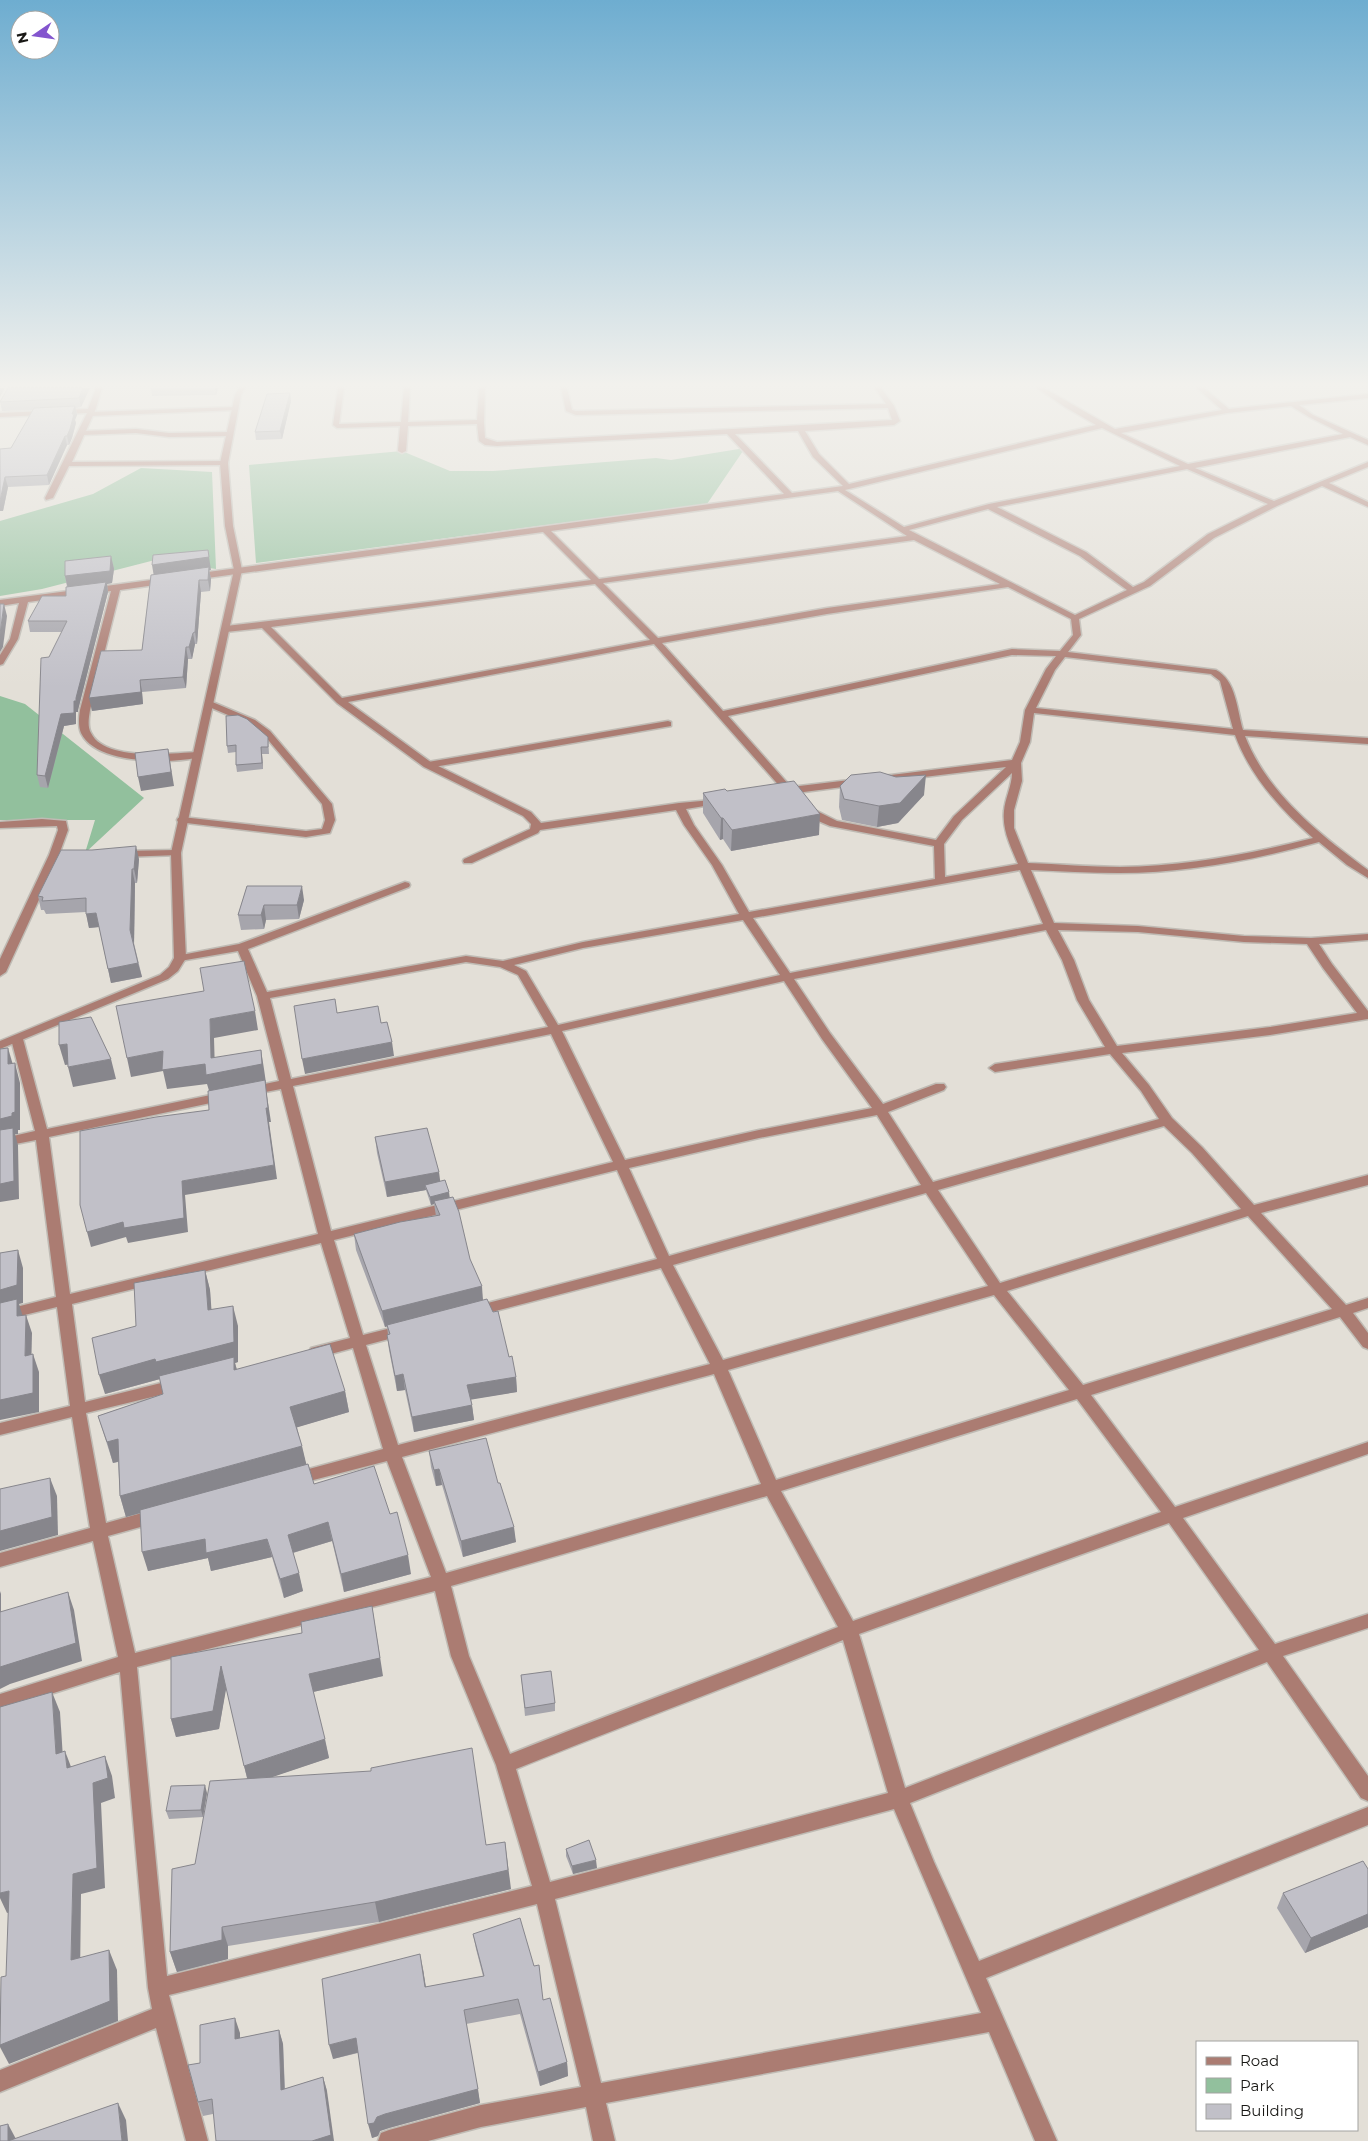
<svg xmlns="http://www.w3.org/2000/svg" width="1368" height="2141" viewBox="0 0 1368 2141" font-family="Montserrat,sans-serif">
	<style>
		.green { fill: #92c09d }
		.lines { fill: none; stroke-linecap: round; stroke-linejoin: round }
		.service-casing { stroke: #bfbbb4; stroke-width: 3 }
		.minor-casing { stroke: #bfbbb4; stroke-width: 3 }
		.tertiary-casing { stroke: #bfbbb4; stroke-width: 3 }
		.service { fill: #ab7c72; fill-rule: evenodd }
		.minor { fill: #ab7c72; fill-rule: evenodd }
		.tertiary { fill: #ab7c72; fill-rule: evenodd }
		.wall { fill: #a6a5ac }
		.shaded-wall { fill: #87868c }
		.building { fill: #c1c0c8; stroke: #87868c }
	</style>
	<rect width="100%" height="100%" fill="#e3dfd7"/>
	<g class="green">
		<path d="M745,448L707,504L256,563L249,465L402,451L450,471H493L656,458L671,460Z"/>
		<path d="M141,468L212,472L216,569L155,560L42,589L0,596V521L93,494Z"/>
		<path d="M0,696L25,704L144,798L85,853L95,820H0Z"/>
	</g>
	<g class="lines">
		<defs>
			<g id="service">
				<path d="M235,407L237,408V410L91,416L88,414L91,412Z"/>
				<path d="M136,429L169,433L229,432L233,434L229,436L169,437L136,433L82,435L78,433L82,431Z"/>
				<path d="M668,721L671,722V726L428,768L423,765L428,762Z"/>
			</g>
			<g id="minor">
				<path d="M96,388H102L95,411L72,462L224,461L228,463L224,465L69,466L53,498L46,500L45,498L87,413L0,417V413L88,409Z"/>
				<path d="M338,388H344L339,424L401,422L404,388H410L408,422L477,420L479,388H485L484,422L485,438L497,442L892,420L888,408L576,415L566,411L561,388H567L572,410L576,411L886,404L875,388H881L894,406L900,421L894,425L805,431L819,454L849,484L1096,425L1065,407L1037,388H1044L1115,429L1222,410L1197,388H1204L1229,409L1368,394V398L1299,405L1313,415L1368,440V445L1350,437L1195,468L1274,501L1368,462V467L1329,483L1368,502V507L1322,486L1277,506L1214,538L1150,586L1079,619L1081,635L1068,652L1216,670C1236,680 1237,710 1243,730L1368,738V744L1245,736C1267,793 1320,835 1368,870V878L1347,865L1319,842C1254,860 1187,873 1119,873C1090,873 1060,871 1031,870L1054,923L1138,926L1244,936L1311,938L1368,934V940L1319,944L1332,964L1368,1011V1019L1270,1035L1122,1053L1149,1085L1172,1118L1202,1147L1254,1205L1368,1175V1185L1261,1213L1346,1305L1368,1298V1308L1353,1313L1368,1333V1349L1363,1347L1340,1317L1091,1395L1175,1507L1368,1442V1454L1183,1518L1275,1644L1368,1614V1628L1283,1656L1368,1776V1801L1361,1798L1267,1662L910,1803L934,1862L979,1961L1368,1807V1825L986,1978L1057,2141H1035L989,2032L606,2103L615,2141H593L586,2107L481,2127L428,2141H378L381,2133L389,2130L481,2105L581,2087L537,1904L169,1995L208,2141H186L156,2028L0,2092V2070L152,2009L148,1988L120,1672L0,1710V1694L118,1657L93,1541L0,1567V1553L90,1528L72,1417L0,1435V1423L70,1406L57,1307L0,1321V1311L56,1297L36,1140L0,1147V1139L35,1131L11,1039L17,1035L23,1039L47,1129L225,1092L231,1096L225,1100L49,1137L70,1294L318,1234L281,1089L250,1095L244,1091L246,1088L279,1081L257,996L238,951L180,961L174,958L176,956L239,944L405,882L409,883L410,885L409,887L248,949L267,992L466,956L503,961L583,942L739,914L712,865L684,825L676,810L540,830L538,833L472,863H464L463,861L464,859L530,829L531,824L523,816L424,767L337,703L262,628L226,632L222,629L226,626L436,601L591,580L543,532L193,580L189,577L193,574L784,494L727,434L497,446L485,445L479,441L477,424L408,426L406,451L402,453L398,451L400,426L337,428L333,425ZM1291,406L1309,417L1343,434L1188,464L1121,433L1227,413ZM1102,428L1180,466L989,504L904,527L845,490ZM798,431L813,457L843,486L792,493L735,434ZM1187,469L1268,504L1208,534L1144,582L1133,587L1086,552L997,507ZM838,491L907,536L599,579L551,531ZM988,509L1080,556L1127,590L1075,615L909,530ZM914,540L1000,584L827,608L658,638L603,583ZM595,584L650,640L342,698L271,627ZM1008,587L1071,619L1073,635L1060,651L1012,649L723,711L662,643L827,614ZM654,644L782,789L779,791L780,793L786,794L793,798L798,795L796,793L858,785L863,782L858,779L791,787L728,716L1012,655L1056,656L1046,669L1025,710L1020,742L1012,760L883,776L878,779L883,782L1006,767L954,816L936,840L837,821L807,806L802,809L816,820L830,826L934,846L935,879L749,912L722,865L694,825L686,809L723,803V799L679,803L541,823L531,812L432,763L348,702ZM1065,657L1211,674L1220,681L1233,729L1036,708L1055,670ZM1034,713L1235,735C1250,776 1281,810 1313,838C1250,854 1186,866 1120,867C1090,867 1059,864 1028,863L1014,828V810L1022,781L1021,763L1030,742ZM1012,773C1012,786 1005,798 1004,811C1002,830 1011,847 1018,864L945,877L944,844L962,820ZM1020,870L1043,924L790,973L753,918ZM743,920L780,975L558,1025L526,971L514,965L583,948ZM1046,930L1062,960L1077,1000L1105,1047L995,1064L989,1068L995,1072L1110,1054L1141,1091L1159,1119L933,1182L888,1112L944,1090L946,1087L944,1084H936L883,1104L830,1033L794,979ZM1058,930L1138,932L1244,942L1307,944L1323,968L1357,1013L1270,1027L1117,1046L1089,1000L1074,960ZM466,962L500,967L518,975L548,1027L291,1079L270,998ZM784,981L822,1039L872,1108L759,1130L625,1160L562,1031ZM551,1034L613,1162L331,1231L293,1086ZM877,1115L921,1185L669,1256L629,1168L759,1138ZM1164,1126L1192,1153L1241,1209L1000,1283L938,1190ZM617,1170L657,1259L476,1306L471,1307L469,1311L471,1315L476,1316L661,1268L710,1364L398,1445L366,1345L408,1334L410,1330L408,1326L403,1325L363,1335L334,1240ZM926,1193L988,1286L723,1360L673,1265ZM1248,1216L1332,1309L1083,1385L1007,1291ZM321,1243L350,1338L311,1348L309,1352L311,1356L316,1358L353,1348L383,1449L294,1473L288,1474L286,1479L288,1484L294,1485L387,1461L431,1577L135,1653L108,1536L162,1521L164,1516L162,1511L156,1509L106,1523L86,1413L177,1391L182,1389L185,1385L182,1381L177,1379L85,1402L72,1304ZM994,1295L1069,1390L776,1480L728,1370ZM714,1374L761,1484L446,1573L402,1457ZM1077,1399L1161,1512L853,1621L781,1491ZM767,1496L838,1627C729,1671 619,1710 510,1754L469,1656L451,1586ZM1169,1523L1259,1650L905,1788L859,1634ZM435,1591L451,1656L496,1765L532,1886L167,1976L137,1667ZM843,1640L888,1793L550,1882L516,1769C624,1725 735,1685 843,1640ZM894,1809L981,2013L601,2083L555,1899Z"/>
				<path d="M166,578L170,581L169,583L120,590L90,710C89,717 87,726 91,733C105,762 172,753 198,752L201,753V757C172,764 96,765 81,733C78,726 79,717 80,710L111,591L28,602L18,639L3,664L0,665V655L10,639L19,603L0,606V600Z"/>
				<path d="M210,701L255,720L270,731L332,804L335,820L330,833L306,837L178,822L177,820L178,818L182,817L306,831L322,829L325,820L322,804L264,735L249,724L207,706L205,704Z"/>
				<path d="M42,819L66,821L68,830L60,852H74L79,855L74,858H58L6,972L0,976V959L49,855L58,830L57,826L0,828V822Z"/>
				<path d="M176,850L181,853L180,855L121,857L116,854L121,851Z"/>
			</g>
			<path id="tertiary" d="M239,388H245L241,395L228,463L233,526L242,570L181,853L186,958L178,971L168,979L0,1049V1041L160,975L169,967L174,958L171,853L234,570L225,526L220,463L235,395Z"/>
		</defs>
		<use href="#service" class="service-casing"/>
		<use href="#minor" class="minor-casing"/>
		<use href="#tertiary" class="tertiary-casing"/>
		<use href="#service" class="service"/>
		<use href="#minor" class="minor"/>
		<use href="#tertiary" class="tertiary"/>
	</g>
	<g class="wall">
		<path d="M8,388H90L81,407L76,408L77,415L75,420L76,423L72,438L69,445H67L49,485L8,487L3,511L0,449L11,448L33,410L2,411L0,401Z"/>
		<path d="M151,388H218L216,395L152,396Z"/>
		<path d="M291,401L282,439L256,440L255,432Z"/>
		<path d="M111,556L114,569L112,583L107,584L108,592L78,710V712H76V724L64,726L48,788L40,787L37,775L49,657L62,632H30L28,621L66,596L67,587L65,576Z"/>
		<path d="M209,570L211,579L210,591L201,592L197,644H195L192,659H188L186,688L142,692L143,704L92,711L142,650L151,575L211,570Z"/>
		<path d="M268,737L269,754H262L263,769L237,772L236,765V752L228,753L227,746Z"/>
		<path d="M840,786L924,795L898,823L877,827L842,820L839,807Z"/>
		<path d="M727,791L819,835L731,851L723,839L720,840L703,813V793Z"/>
		<path d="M139,859L137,883H135L134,943L142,977L111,983L99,927L89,928L86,912L46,914L44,910H41L38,896Z"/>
		<path d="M247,886L304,900L299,919L266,920L264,929L241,930L238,915Z"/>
		<path d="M375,1137L440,1181L450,1198L483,1300L509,1357L516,1377L517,1392L471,1399L474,1420L414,1432L405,1390L397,1391L389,1350L387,1335H388L387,1326L385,1327L356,1250L354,1234L436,1216L434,1204L431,1205L426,1190L387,1197L377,1153Z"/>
		<path d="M205,1270L210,1290L211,1310L238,1326V1362L235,1363L237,1370L345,1391L349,1412L297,1427L306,1465L314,1484L411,1574L344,1592L332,1541L293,1553L303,1591L284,1598L272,1557L211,1571L208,1558L148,1571L140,1513L126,1517L120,1496L118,1462L113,1463L98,1416L163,1394L160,1379L105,1394L136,1326Z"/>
		<path d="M429,1451L498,1483L516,1542L463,1557L442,1485L436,1486L431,1467Z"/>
		<path d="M171,1657L383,1676L313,1692L329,1758L271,1777L486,1845L511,1889L379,1922L228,1946V1959L177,1972L170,1952L195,1864L247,1778L226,1687L219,1729L176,1737L171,1719Z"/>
		<path d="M521,1675L555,1703V1711L525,1716Z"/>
		<path d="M207,1793L203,1817L169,1819L166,1811Z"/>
		<path d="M566,1849L597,1868L573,1874L566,1856Z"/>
		<path d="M1368,1869V1927L1305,1953L1277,1908L1283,1893Z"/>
		<path d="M473,1934L543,2000L567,2062L568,2076L540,2086L520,2014L466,2024L480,2103L389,2128L380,2131L378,2136L372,2138L358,2053L333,2059L423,1969L426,1987L483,1976L476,1949Z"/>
		<path d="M279,2030L283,2044L285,2089L323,2077L327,2091L203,2116L198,2102L200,2063L240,2033V2038Z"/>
	</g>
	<g class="shaded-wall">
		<path d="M0,388H5L0,397Z"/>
		<path d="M83,388H90L81,407L79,398Z"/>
		<path d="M215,388H218L216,395Z"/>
		<path d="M290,393L291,401L282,439L280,431Z"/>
		<path d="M75,406L77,415L75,420L76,423L72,438L69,445L67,436L72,414Z"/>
		<path d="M65,436L67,445L49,485L47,475Z"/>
		<path d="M5,477L8,487L3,511H0V501Z"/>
		<path d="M208,550L211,570H209L211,579L210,591L208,580L154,577L152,565Z"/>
		<path d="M111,556L114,569L112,583L107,584L108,592L78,710V712H76V724L64,726L48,788L45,776L61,714L74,701L68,589L65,576Z"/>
		<path d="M199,580L201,592L197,644L195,632Z"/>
		<path d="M4,604L7,616L3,647L0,652V634Z"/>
		<path d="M193,633L195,644L192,659L189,647Z"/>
		<path d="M186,647L188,659L186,688L183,677Z"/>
		<path d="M140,680L142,692L143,704L92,711L89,698Z"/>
		<path d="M261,747L262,754L263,769L262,763Z"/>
		<path d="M168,749L174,786L141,791L138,777Z"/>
		<path d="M926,775L924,795L898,823L877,827L879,806Z"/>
		<path d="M820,814L819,835L731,851L732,830Z"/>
		<path d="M721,818H723V839L720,840Z"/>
		<path d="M136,846L139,859L137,883L134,869Z"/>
		<path d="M132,869L135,883L134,944L130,930Z"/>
		<path d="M302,886L304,900L299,919L297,905Z"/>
		<path d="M264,905L266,920L264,929L261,915Z"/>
		<path d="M96,913L99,927L89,928L86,914Z"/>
		<path d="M138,963L142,977L111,983L108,969Z"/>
		<path d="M255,1011L258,1030L214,1038L215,1073L261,1050L264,1069L266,1083H265L271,1122H269L277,1179L185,1195L188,1232L128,1243L126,1237L91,1247L87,1232L182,1181L274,1165L210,1094L207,1084L167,1089L163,1071L131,1077L127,1058L163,1051L211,1058L210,1019Z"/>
		<path d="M392,1042L394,1056L305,1074L302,1059Z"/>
		<path d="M67,1044L72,1064L65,1065L59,1045Z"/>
		<path d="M8,1048L13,1065L8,1064Z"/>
		<path d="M111,1059L116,1079L73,1087L68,1067Z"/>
		<path d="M15,1063L20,1083V1130H18V1134H15L18,1145L19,1199L0,1202V1119Z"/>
		<path d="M439,1172L441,1187L425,1185L426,1190L387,1197L385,1182Z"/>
		<path d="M449,1192L450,1200L434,1201V1204L431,1205L430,1197Z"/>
		<path d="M18,1250L23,1268V1303L19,1304L23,1317V1334L0,1309V1290Z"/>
		<path d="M205,1270L210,1290L213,1330L208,1310Z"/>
		<path d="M482,1286L483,1301L385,1327L382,1311Z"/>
		<path d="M233,1306L238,1326V1362L235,1363L239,1378L160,1379L105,1394L99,1375Z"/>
		<path d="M26,1315L32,1333L31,1374L25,1356Z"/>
		<path d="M33,1354L39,1372V1412L0,1420V1400Z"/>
		<path d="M403,1374L405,1390L397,1391L395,1376Z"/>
		<path d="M516,1377L517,1392L469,1400L467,1385Z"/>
		<path d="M345,1391L349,1412L295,1428L290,1407Z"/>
		<path d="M472,1405L474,1420L414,1432L412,1417Z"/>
		<path d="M118,1439L124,1460L113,1463L107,1442Z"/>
		<path d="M302,1446L307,1467L126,1517L120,1496Z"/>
		<path d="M439,1469L442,1485L436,1486L434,1470Z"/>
		<path d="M50,1478L57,1496L58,1535L0,1551V1531Z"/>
		<path d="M328,1522L332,1541L292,1553L288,1535Z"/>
		<path d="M514,1527L516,1542L463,1557L461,1541Z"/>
		<path d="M205,1539H267L272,1557L211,1571L208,1558L148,1571L142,1552Z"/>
		<path d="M408,1555L411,1574L344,1592L341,1574Z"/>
		<path d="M299,1573L303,1591L284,1598L280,1579Z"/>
		<path d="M0,1591L1,1594V1632L0,1629Z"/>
		<path d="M68,1592L74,1610L82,1661L10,1684L0,1689V1667Z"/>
		<path d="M372,1606L383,1676L313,1692L309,1674Z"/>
		<path d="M221,1666L227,1684L219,1729L176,1737L171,1719Z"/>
		<path d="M52,1692L60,1712L64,1774L56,1754Z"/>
		<path d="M325,1739L329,1758L249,1785L244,1766Z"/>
		<path d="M65,1751L73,1772L67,1768Z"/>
		<path d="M105,1756L112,1776L115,1798L101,1803L105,1888L81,1894L80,1979L71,1960L73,1874L93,1783Z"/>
		<path d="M205,1785L207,1793L203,1817L201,1810Z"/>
		<path d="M505,1842L511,1889L379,1922L375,1902Z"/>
		<path d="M596,1860L597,1868L573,1874L572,1866Z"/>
		<path d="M9,1891L18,1910L7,1913L0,1898V1893Z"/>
		<path d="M1368,1914V1927L1305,1953L1311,1938Z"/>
		<path d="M222,1927L228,1946V1959L177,1972L170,1952Z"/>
		<path d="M109,1950L117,1970L118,2021L9,2064L0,2047V2045Z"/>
		<path d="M420,1954L423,1969L428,2002L425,1987Z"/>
		<path d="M235,2018L240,2033V2053L235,2039Z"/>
		<path d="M279,2030L283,2044L285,2104L281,2090Z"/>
		<path d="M356,2038L360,2052L333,2059L329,2045Z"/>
		<path d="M567,2062L568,2076L540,2086L538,2072Z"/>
		<path d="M323,2077L327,2091L334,2141H312Z"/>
		<path d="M478,2089L480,2103L389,2128L380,2131L378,2136L372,2138L368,2124L377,2117L385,2114Z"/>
		<path d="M118,2103L126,2120L128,2141H122Z"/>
		<path d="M8,2124L17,2141H8Z"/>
	</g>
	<g class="building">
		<path d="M8,388H83L79,398L0,402Z"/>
		<path d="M290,393L280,431L255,432L267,394Z"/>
		<path d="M75,406L72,414H74L70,429L67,436H65L47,475L5,477L0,501V449L11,448L34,408Z"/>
		<path d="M208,550L209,557L152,565L153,555Z"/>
		<path d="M111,556L110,571L65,576V561Z"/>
		<path d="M209,567L208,580H199L195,632L193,633L189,647H186L183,677L140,680L141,692L89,698L101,651L142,650L151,575Z"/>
		<path d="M106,582L76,698V701H74V713L61,714L45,776L37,775L41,658L49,657L67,621H28L42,596H66V587Z"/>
		<path d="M0,604H4L0,634Z"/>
		<path d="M238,715L247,719L268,737V747H261L262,763L236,765V745L227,746L226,716Z"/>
		<path d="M168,749L171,772L138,777L135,753Z"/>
		<path d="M880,772L896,777L926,775L900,803L879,806L844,799L840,786L851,775Z"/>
		<path d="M794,781L820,814L732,830L723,818H721L703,793L725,789L727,791Z"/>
		<path d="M136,846L134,869H132L130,930L138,963L108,969L96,913L86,914V898L42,901L43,897L38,896L61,850H92Z"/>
		<path d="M247,886H302L297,905H264L261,915H238Z"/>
		<path d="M244,961L255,1011L210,1019L211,1058L261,1050L262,1064L206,1075L205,1064L162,1070L163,1051L127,1058L116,1006L204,991L200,968Z"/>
		<path d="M335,999L337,1013L378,1006L381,1023L387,1022L392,1042L302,1059L294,1006Z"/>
		<path d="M91,1017L111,1059L68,1067L67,1044L59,1045V1022Z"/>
		<path d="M8,1048V1064L15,1063V1112L12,1113V1116L0,1119V1049Z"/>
		<path d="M265,1080L268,1108H266L274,1165L182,1181L184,1218L124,1228L123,1222L87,1232L80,1205V1131L156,1117L209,1110L208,1091Z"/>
		<path d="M13,1128L14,1181L0,1184V1130Z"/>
		<path d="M427,1128L439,1172L385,1182L375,1137Z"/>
		<path d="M445,1180L449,1192L430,1197L425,1185Z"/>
		<path d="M453,1197L459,1212L470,1259L482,1286L382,1311L354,1234L400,1222L440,1215L434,1201Z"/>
		<path d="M18,1250L17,1285L0,1290V1253Z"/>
		<path d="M205,1270L208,1310L233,1306L234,1342L156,1362L155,1359L99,1375L92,1338L136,1326L134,1283Z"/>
		<path d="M17,1299V1316L26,1315L25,1356L33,1354V1393L0,1400V1303Z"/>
		<path d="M487,1299L493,1312L498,1311L509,1357L512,1356L516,1377L467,1385L472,1405L412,1417L403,1374L395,1376L387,1335L390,1334L387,1325Z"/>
		<path d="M330,1344L345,1391L290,1407L302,1446L120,1496L118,1439L107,1442L98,1416L163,1394L159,1376L234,1357V1370Z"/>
		<path d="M486,1438L498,1483H500L514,1527L461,1541L439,1469L434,1470L429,1451Z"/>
		<path d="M308,1464L314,1484L374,1466L390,1514L397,1512L408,1555L341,1574L328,1522L288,1535L299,1573L280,1579L267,1539L206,1553L205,1539L142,1552L140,1510Z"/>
		<path d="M50,1478L52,1517L0,1531V1489Z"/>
		<path d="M68,1592L76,1643L0,1667V1612Z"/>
		<path d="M372,1606L380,1658L309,1674L325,1739L244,1766L221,1666L213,1711L171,1719V1657L302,1633L301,1622Z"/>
		<path d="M551,1671L555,1703L525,1708L521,1675Z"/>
		<path d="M52,1692L56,1754L65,1751L67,1768L105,1756L108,1778L93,1783L97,1868L73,1874L71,1960L109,1950L110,2001L0,2045L1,1977L6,1976L9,1891L0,1893V1707Z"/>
		<path d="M472,1748L486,1845L505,1842L508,1870L375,1902L222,1927V1940L170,1952L172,1869L195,1864L210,1781L371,1771V1768Z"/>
		<path d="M205,1785L201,1810L166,1811L171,1786Z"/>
		<path d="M589,1840L596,1860L572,1866L566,1849Z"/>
		<path d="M1363,1861L1368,1869V1914L1311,1938L1283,1893Z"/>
		<path d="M520,1918L534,1966L539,1965L543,2000L550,1998L567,2062L538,2072L518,1999L464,2010L478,2089L385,2114L377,2117L374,2123L368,2124L356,2038L329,2045L322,1979L420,1954L425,1987L484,1976L473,1934Z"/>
		<path d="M235,2018V2039L279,2030L281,2090L323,2077L331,2135L312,2141H216L212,2099L198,2102L188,2065L200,2063V2025Z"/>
		<path d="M118,2103L122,2141H8Z"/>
		<path d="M8,2124V2141H0V2126Z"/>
	</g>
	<linearGradient id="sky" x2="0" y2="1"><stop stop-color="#6eadd0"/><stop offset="0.56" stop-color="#f2f1ed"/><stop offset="1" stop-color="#f2f1ed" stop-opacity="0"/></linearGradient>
	<rect width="1368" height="687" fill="url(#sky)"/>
	<rect x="1196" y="2041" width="162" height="90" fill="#ffffff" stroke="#a3a3a1"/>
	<rect x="1206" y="2057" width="25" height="8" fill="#ab7c72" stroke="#a3a3a1"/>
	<text x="1240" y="2066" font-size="15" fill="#191815">Road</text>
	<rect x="1206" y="2078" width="25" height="15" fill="#92c09d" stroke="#a3a3a1"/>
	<text x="1240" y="2091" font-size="15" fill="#191815">Park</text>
	<rect x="1206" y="2104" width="25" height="15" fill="#c1c0c8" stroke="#a3a3a1"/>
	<text x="1240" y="2116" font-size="15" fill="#191815">Building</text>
	<g transform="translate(35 35) rotate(257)"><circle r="24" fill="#ffffff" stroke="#a3a3a1"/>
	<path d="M0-4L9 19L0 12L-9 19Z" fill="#8355ce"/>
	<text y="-8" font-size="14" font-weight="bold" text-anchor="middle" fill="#191815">N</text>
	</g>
</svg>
